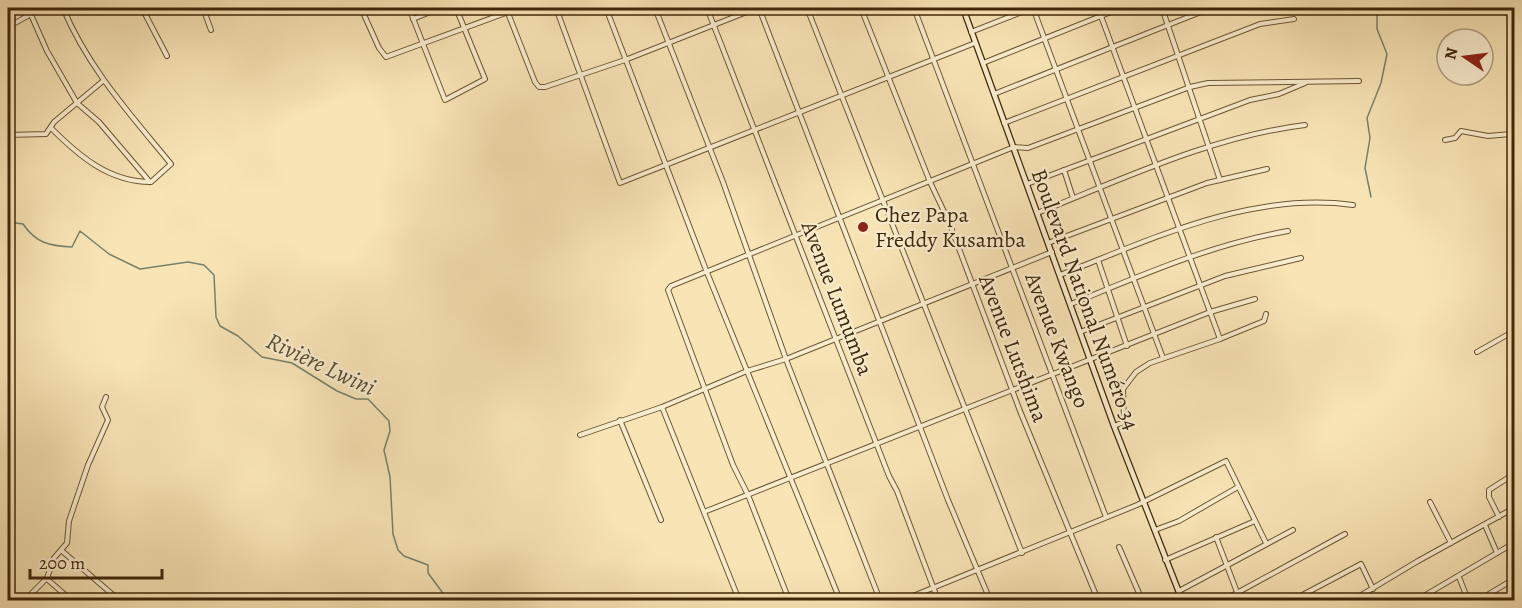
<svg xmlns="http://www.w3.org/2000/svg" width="1522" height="608" viewBox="0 0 1522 608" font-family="Alegreya,serif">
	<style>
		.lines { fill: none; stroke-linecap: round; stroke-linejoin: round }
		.stream { stroke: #77826c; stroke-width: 1.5 }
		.street-casing { stroke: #6d5634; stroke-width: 6 }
		.secondary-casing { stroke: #3f2709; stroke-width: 7 }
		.street { stroke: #faedcf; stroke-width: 4 }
		.secondary { stroke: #faedcf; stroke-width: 4.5 }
		.poi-dot { fill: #8f2418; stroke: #faedcf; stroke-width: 2 }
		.labels { text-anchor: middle; stroke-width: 4.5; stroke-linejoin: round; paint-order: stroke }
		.poi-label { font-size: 22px; fill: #3f2709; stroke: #faedcf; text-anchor: start }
		.street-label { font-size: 22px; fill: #3f2709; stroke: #faedcf }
		.water-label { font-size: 24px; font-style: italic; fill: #564d32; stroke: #faedcf }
	</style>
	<rect width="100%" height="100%" fill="#f8e4b5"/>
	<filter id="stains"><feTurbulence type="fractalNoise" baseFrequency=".00333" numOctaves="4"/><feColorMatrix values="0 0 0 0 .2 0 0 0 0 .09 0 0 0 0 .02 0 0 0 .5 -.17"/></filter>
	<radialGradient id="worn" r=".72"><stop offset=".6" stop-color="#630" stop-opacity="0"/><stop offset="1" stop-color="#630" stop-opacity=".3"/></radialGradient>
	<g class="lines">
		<g class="stream">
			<path d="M1371,197L1365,168L1370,138L1367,118L1381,83L1387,54L1377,29V8"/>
			<path d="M8,222L23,224C36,243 49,246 72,247L80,231L109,254L140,269L188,262L204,265L214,275L216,317L220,326L238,336L262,357L292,363L337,391L356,399H368L389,421L390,431L384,450L390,477L393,534L398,550L404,556L428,565V573L448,600"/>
		</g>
		<defs>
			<g id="street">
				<path d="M28,8L47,51L77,103L99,122L150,182"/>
				<path d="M142,8L167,56"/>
				<path d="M203,8L211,30"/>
				<path d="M361,8L379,48L386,57L519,8"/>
				<path d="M409,8L445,100L485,79L456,8"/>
				<path d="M506,8L535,82L539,87H545L625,60L757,8"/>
				<path d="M556,8L620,183L975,43"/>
				<path d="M606,8L706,270L840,600"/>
				<path d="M655,8L723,182L787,362L880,600"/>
				<path d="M707,8L889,476L897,491L938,600"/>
				<path d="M759,8L948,500L990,600"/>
				<path d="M807,8L1022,553"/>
				<path d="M861,8L930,182L949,222L1020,411L1098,600"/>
				<path d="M914,8L1106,517"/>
				<path d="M1033,8L1163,358"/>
				<path d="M1098,8L1220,339"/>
				<path d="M1162,8L1220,180"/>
				<path d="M413,19L440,8"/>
				<path d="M8,27L31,14"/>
				<path d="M971,32L1032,8"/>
				<path d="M983,63L1121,8"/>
				<path d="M994,94L1211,8"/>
				<path d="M1004,123L1260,24L1294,19"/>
				<path d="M51,128C79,156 109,182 151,182L171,164C130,114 88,68 63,8"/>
				<path d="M8,135L46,134L54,122L103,81"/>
				<path d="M1445,140L1455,138L1461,131L1488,136L1511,134L1514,126"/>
				<path d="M1064,170L1073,198"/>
				<path d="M1027,184L1250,100L1279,94L1305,83"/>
				<path d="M1037,213C1123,179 1213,136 1305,125"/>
				<path d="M1048,243L1207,183L1267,169"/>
				<path d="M1098,260L1127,346"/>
				<path d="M1060,275C1152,239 1251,191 1353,205"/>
				<path d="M1071,304C1142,275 1212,244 1288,231"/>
				<path d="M1080,332L1225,276L1301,258"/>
				<path d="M1477,352L1514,331"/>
				<path d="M662,407L739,600"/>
				<path d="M620,420L661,520"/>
				<path d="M1114,426L1124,422L1123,389L1136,372L1150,363L1220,339L1264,321L1266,314"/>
				<path d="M580,435L662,407L747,371L786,359L1052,252"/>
				<path d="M1430,502L1451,543"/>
				<path d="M704,512L1210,312L1255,299"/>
				<path d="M1499,517L1489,497V490L1514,474"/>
				<path d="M1485,525L1497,553"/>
				<path d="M1155,530L1179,521L1238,487"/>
				<path d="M1216,537L1240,600"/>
				<path d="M1119,547L1142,600"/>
				<path d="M62,551L119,600"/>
				<path d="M1165,560L1255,521"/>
				<path d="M1459,577L1468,600"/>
				<path d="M47,579L71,600"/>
				<path d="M1179,591L1293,530"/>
				<path d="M25,600L47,578L54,558L67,543L69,521L88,465L108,420L102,407L106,397"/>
				<path d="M108,600L112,595"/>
				<path d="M789,600L748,495L733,465L668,290L671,286L1014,147L1028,148L1190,87L1208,83L1359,81"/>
				<path d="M903,600L1137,505L1226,461L1266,543"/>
				<path d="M1224,600L1345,534"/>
				<path d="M1293,600L1361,564L1373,589"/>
				<path d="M1353,600L1418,561L1514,508"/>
				<path d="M1417,600L1514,543"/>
				<path d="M1479,600L1514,579"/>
			</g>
			<path id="secondary" d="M963,8L1114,426L1182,600"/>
		</defs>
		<use href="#street" class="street-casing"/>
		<use href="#secondary" class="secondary-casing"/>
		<use href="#street" class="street"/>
		<use href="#secondary" class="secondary"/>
	</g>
	<circle class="poi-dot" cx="863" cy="227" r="6"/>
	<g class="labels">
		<g class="poi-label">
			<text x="875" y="222">Chez Papa<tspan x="875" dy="25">Freddy Kusamba</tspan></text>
		</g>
		<g class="street-label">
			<text transform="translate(838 298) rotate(69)" y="8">Avenue Lumumba</text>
			<text transform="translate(1086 299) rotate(70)" y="8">Boulevard National Numéro 34</text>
			<text transform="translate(1058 340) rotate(69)" y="8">Avenue Kwango</text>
			<text transform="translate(1014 348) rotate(69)" y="8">Avenue Lutshima</text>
		</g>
		<g class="water-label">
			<text transform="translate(321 364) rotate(25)" y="8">Rivière Lwini</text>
		</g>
	</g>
	<rect width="1522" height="608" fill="none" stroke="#f8e4b5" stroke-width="30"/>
	<rect x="9" y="9" width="1504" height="590" fill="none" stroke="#3f2709" stroke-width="3"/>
	<rect x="15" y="15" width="1492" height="578" fill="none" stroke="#3f2709" stroke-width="1.5"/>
	<g transform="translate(1465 57) rotate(284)"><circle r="28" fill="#faedcf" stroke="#af9e80" stroke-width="1.5"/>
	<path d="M0-4.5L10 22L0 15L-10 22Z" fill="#8f2418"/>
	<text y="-9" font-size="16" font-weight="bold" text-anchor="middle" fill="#3f2709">N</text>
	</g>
	<path d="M30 569v9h132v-9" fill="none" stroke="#3f2709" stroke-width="3"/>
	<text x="39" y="569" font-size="18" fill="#3f2709" stroke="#faedcf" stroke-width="4.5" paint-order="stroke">200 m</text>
	<rect width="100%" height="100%" filter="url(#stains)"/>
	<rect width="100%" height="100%" fill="url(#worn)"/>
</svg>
